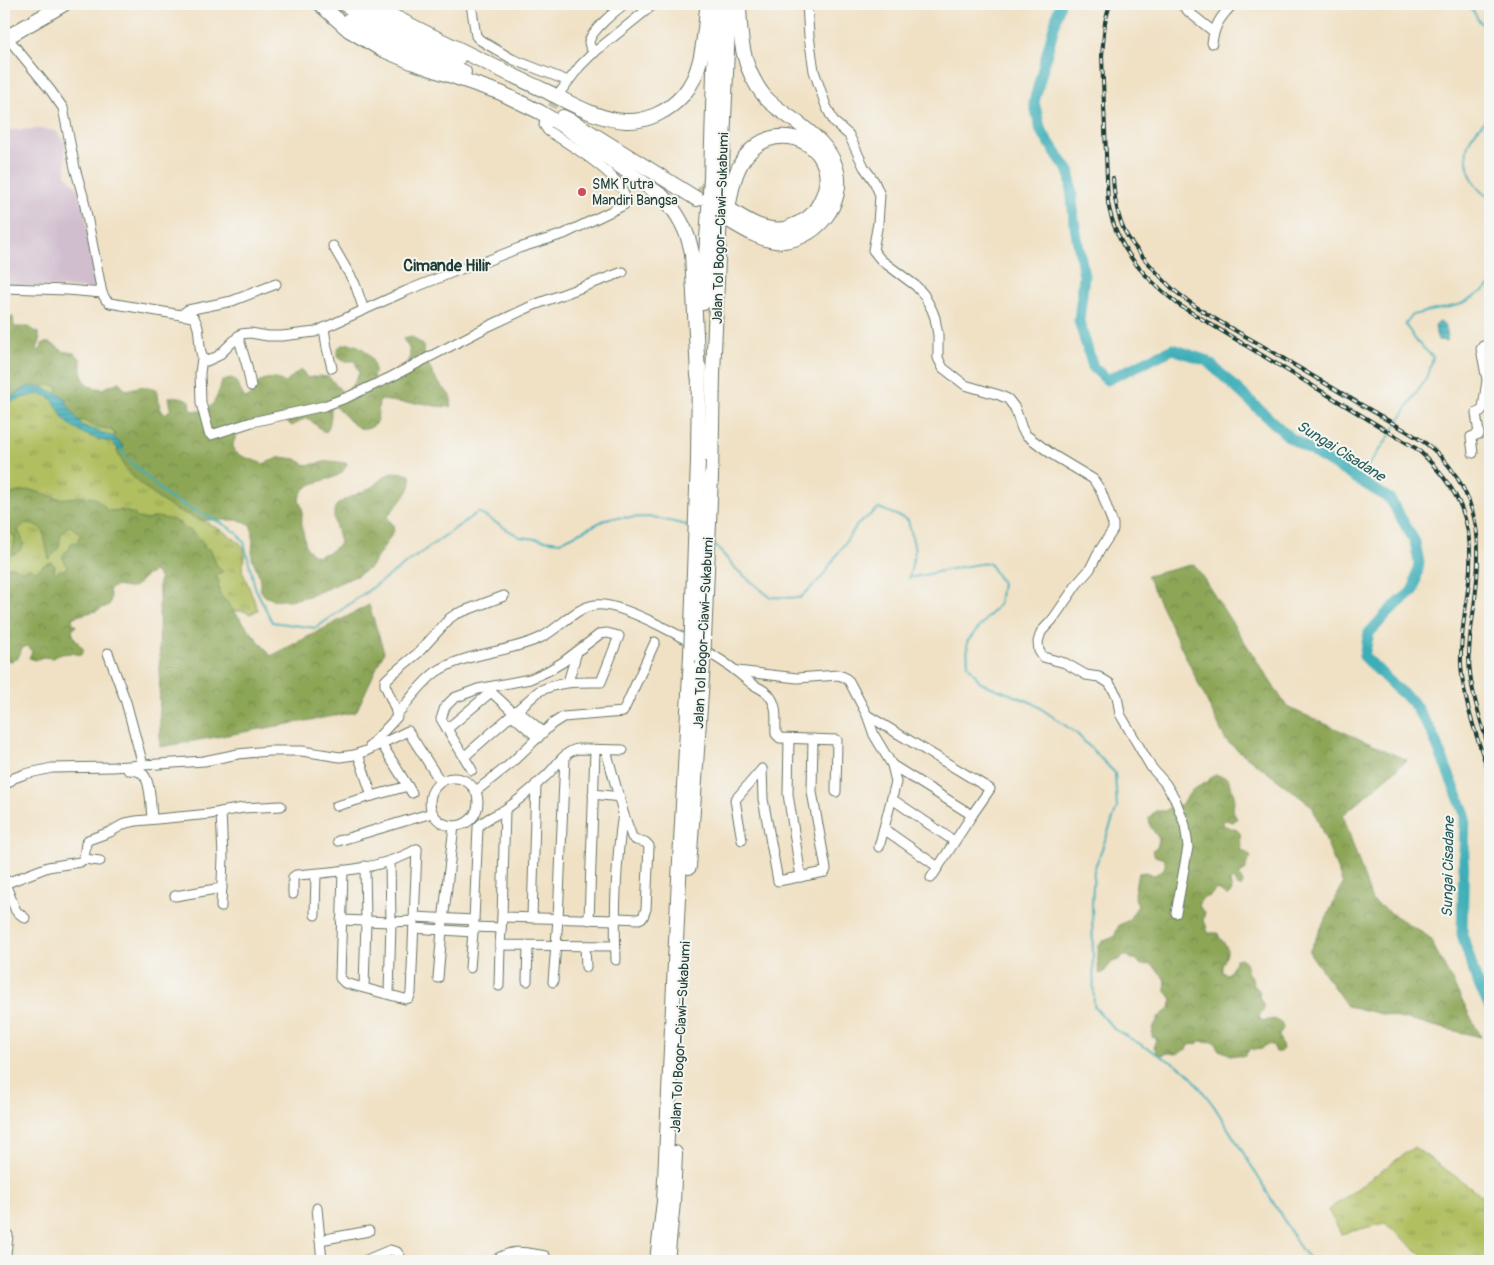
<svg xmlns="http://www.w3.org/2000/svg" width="1494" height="1265" viewBox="0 0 1494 1265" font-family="Pangolin,sans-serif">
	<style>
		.industrial { fill: #d0bdce }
		.grass { fill: url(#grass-tufts); stroke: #687e4a }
		.forest { fill: url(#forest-crowns); stroke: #567246 }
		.water { fill: url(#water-rules); stroke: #2e7676 }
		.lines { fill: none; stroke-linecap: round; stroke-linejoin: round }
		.stream { stroke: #3daeb8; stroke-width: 2 }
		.river { stroke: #3daeb8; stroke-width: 11 }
		.minor-tunnel { stroke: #c6c0a8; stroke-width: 9; stroke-dasharray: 9 4.5; stroke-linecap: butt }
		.highway-tunnel { stroke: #c6c0a8; stroke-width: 14; stroke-dasharray: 14 7; stroke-linecap: butt }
		.minor-casing { stroke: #687667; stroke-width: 11 }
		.highway-casing { stroke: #687667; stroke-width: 16 }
		.minor { stroke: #fff; stroke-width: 9 }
		.highway { stroke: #fff; stroke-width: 14 }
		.rail-casing { stroke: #1f3d34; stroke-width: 4 }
		.rail { stroke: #f6f6f2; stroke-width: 2; stroke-dasharray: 5.5; stroke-linecap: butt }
		.highway-bridge-casing { stroke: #687667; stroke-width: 16; stroke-linecap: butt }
		.highway-bridge { stroke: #fff; stroke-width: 14 }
		.poi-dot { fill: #d1495b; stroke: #f6f6f2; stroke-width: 2 }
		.labels { text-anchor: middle; stroke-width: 4; stroke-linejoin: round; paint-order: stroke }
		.poi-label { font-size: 14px; fill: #1f3d34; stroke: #f6f6f2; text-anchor: start }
		.street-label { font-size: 14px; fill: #1f3d34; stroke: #f6f6f2 }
		.water-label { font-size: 15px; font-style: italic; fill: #285f5c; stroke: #f6f6f2 }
		.quarter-label { font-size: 16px; font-weight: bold; fill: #1f3d34; stroke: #f6f6f2 }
	</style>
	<defs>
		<pattern id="grass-tufts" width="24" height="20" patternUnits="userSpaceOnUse" patternTransform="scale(1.25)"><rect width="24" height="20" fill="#b1bf61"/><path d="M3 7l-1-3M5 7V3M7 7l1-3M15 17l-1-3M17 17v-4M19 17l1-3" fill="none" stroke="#8f9c51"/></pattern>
		<pattern id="forest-crowns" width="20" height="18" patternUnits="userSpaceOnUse" patternTransform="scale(1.25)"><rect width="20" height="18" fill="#8ca657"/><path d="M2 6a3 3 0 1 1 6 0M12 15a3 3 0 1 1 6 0" fill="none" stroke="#728849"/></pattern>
		<pattern id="water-rules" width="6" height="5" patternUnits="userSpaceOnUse" patternTransform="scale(1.25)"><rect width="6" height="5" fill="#3daeb8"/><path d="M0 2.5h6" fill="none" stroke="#338f96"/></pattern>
	</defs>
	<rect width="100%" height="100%" fill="#f6f6f2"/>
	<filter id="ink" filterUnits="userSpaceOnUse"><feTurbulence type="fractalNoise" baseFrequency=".02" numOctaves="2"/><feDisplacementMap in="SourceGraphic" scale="10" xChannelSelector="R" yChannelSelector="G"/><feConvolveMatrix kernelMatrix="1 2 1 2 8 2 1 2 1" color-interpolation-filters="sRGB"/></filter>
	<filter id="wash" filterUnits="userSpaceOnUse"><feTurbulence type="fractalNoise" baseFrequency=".0096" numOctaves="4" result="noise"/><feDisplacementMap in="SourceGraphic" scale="20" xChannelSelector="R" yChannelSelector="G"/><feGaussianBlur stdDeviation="1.12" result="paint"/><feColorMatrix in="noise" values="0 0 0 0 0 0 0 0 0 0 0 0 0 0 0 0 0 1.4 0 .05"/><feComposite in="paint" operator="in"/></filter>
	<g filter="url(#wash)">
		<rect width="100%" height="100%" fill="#f0e1c5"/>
		<path class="industrial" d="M45,129L56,131L65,143L66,175L82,194L97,289L4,285V130Z"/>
		<g class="grass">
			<path d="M53,381L61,390L78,417L100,425L116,433L112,440L193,515L226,533L240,543L244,548L245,556L242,570L258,610L250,614L244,611H219L215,582L4,500V403Z"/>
			<path d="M13,506L66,522L90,534L66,575L4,577V533Z"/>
			<path d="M1414,1147L1490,1201V1261H1429L1385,1223L1341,1234L1328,1210Z"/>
		</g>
		<g class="forest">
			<path d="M11,316L13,317L14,327H29L38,333L40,341L37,349L38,351L42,347V344C50,340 57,347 63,351C68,353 74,351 78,356C83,361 80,369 82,375C83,379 86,382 88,386L102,389L119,382L126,390C138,387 146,384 157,390C160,399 157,408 165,414L171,409L169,397C177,396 183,397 190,401L191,410C212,416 217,398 222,381L231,378L235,380L244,397L246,398L250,396C256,380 269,373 285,383C291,379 294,373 302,370L307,378L319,376L329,377L343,393C351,387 356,382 359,373L355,361H345L339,358L337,352L339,347C340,346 346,344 347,344C363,342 379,362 373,377L377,379C396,371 423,364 403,339L412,337L423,345L424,347L423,350C428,360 429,370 436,379C440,386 449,391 451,399C452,402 451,404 450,407L436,406L422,403H404L381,400L379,401L377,422C360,442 347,414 334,406L331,408C331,416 331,423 327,431L324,432L309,419L306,418L292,426L284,419L239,427C239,434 233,439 233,446C233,457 255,459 263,464L281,457L296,459L304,464L309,465L329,461L347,463V465C345,468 343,472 340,474C329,482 306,480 300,496C298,501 301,504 302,508C303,516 300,520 303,531C306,543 303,549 317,556L329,552L340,544C339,534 330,515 336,506C341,499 362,493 370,488C377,484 383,475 392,473C398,471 404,473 410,475C416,491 395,505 387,517L393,525L394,531L370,568L356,576L312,595L292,600H274L265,596L261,591L259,575L252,558L253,533L251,527L246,522L239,520H201L178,511L160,500L139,483L125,468L117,451L118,448L113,438L115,435L112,430L93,426L82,420L80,421L71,416L58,398L57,386C54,386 51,385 48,385C38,386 38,394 23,389C15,396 11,395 4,404V333L6,322Z"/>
			<path d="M29,490C38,491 47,496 57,498C77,500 95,488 107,511L121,510L134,514L137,518L146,520L157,517L172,520L180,523L185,529L190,530L201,540L205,548L211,550L216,564L223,572L217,574L216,576L218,578L219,593L271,656L369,605L384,652L356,712L160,747L159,582L160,580L157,573L153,572C150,574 145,576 143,578C140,581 138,585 134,587C125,591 115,581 109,591L111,598L109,605L96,611L73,617L72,621L76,626L72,631C74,639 79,644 84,650L81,655L72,653L61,654L52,658L43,657L35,660L29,658L32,651L28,646L22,648L18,658L11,661L4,659V569C11,564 16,568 23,571L29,568L36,571L44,565L51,562L55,566L54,571L56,573L60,570H65L67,566L62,556L65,552L69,550L71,543L77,542L81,534L70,526C56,532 63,540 57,550C55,553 51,556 49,559L43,531C39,525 32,524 25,523L18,530C24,542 27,548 12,555L15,537L10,533H7L4,541V498L14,493Z"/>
			<path d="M1194,564L1287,707L1407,760L1343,815L1372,901L1429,937L1481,1037L1347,1006L1309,952L1343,884L1312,806L1226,741L1147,576Z"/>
			<path d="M1216,775L1225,777L1229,780C1229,787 1234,790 1234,795C1235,807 1230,806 1237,819L1233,822L1225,820L1222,821L1223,825L1237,830L1240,833L1241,849C1244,852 1248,853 1251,857L1246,865V870L1239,875L1243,883L1241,887L1237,886L1233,879L1230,882L1232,890L1230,894L1227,896L1217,889L1210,896L1203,898L1198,905L1205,912L1203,921L1206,925L1208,933H1218C1219,940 1228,944 1227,951C1227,959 1221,961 1222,972L1227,974L1230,972L1236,959L1241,958L1245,961C1247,968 1245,972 1252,977L1253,986L1257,988L1260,992L1259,997C1263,1003 1268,1009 1259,1015L1260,1019L1264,1021L1274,1019L1282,1024L1283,1028L1279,1035L1283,1049L1280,1052H1276L1273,1045C1268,1044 1265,1045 1262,1049L1254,1050L1251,1048L1246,1054L1242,1056L1230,1055L1227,1053L1219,1050L1215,1042L1199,1041L1197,1044L1189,1045L1188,1048L1177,1054L1169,1053L1160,1055L1157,1053L1154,1046L1156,1038L1152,1037L1153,1028L1159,1017L1170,1008L1172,999L1165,990C1166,978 1167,981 1159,972C1151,964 1154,964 1141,965L1136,959H1132L1126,955L1119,960L1112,962L1104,972L1100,974C1096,967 1099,954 1098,946L1101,942L1114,937L1119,925C1132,920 1130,916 1138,906L1134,895L1137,877L1139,873L1145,872L1154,875C1162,872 1168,867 1164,859L1155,856L1152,850L1157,848L1159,839L1150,826L1149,817L1155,811H1165L1172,805H1181L1192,790L1209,781L1211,777Z"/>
		</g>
		<g class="water">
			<path d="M1440,322C1446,325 1449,334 1447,341L1438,340L1436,334L1435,325Z"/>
			<path d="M27,387H41L63,396L71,411L83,426L114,437L124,448L120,451L112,442C97,441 74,431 64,419C58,411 55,398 45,395C35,392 14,401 4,404V402Z"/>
		</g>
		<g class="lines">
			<g class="stream">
				<path d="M1469,4L1479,21L1490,32"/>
				<path d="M1490,113C1485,122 1476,129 1471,138C1460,156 1471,190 1490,197"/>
				<path d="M121,450L127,458L168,497L223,524L236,532L244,542L255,587L272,622L316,628L478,512L520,537L560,542L609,518L652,517L691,526"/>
				<path d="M1358,479L1384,444L1429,373L1433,357L1417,342L1405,324L1412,315L1459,305L1474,297L1490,286"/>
				<path d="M714,544L737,570L770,597L800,598L822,577L857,525L879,508L908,520L915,550L909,578C936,573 962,565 989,563L1002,583L999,604L967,642L968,665L981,683L1033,703L1076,733L1115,773L1117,808L1094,870L1092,905L1094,1006L1114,1029L1187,1071L1214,1106L1254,1170L1301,1249L1311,1261"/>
			</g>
			<path class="river" d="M1060,4L1034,102L1041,131L1070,173L1074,221L1084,276L1079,321L1093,367L1107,380L1173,349L1207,361L1289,437L1390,499L1415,542L1419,563L1414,590L1390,610L1369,633L1364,656L1396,688L1412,701L1432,733L1465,814L1462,934L1476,979L1490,1008"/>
		</g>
	</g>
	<g filter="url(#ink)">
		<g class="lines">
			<path class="minor-tunnel" d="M545,119L560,93"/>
			<path class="highway-tunnel" d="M698,188L718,201"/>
			<defs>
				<g id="minor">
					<path d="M471,4L476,36L480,40L512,59L568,81"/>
					<path d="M807,4L809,36L814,71L826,106L834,122L849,135L864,167L874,181L880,195L878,223L873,250L881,260L916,286L924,295L932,310L935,318L938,335V358L943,368L965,385L999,395L1008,399L1015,408L1022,429L1026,435L1053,455L1093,479L1101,491L1113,524V530L1098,553L1090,569L1077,584L1053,619L1041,632L1038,642L1039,651L1043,657L1065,663L1086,675L1099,677L1109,683L1117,696L1120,714L1151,767L1165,783L1175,799L1185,825L1188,847L1176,913"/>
					<path d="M1181,4L1190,13L1214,32"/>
					<path d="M7,37L51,91L63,108L75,168L83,196L102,293L106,300L110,303L193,317C203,329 196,348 204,360L207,361L218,356L241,334L250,333L268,336H282L315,332L406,291L461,269L484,262L519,248L564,234L624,205C635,181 565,142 548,131L544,125L545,119"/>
					<path d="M1212,43C1214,26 1221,16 1233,4"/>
					<path d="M594,53C592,49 589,46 589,42C591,31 616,10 625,4"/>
					<path d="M561,91L580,66L591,55L654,4"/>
					<path d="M333,246L355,284L364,310"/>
					<path d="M4,288L67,290L102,293"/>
					<path d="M181,315L188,310L232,301L276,284"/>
					<path d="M324,328L327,348L332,368"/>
					<path d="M238,336L247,366L251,386"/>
					<path d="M202,358L200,373L201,403L209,433L211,435L252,422L324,406L348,397L391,377L487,327L534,305L623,272"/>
					<path d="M1473,453L1471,437L1479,434L1476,413L1481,411L1483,408L1487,380L1481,349L1483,346L1490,345"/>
					<path d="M108,653L126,702L143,765"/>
					<path d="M737,671L797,678L838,675L844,677L849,681L867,715L874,735L892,765L896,782L879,847"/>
					<path d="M568,682L577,652"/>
					<path d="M487,688L514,713"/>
					<path d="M517,710L543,732"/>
					<path d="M397,714C410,700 421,683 436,672C464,653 508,653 540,638C559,629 574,608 595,605C623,601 697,645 722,661C733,668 742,676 752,684C757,687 764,690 768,694C779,706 775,720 776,734L780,738L837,740L836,792"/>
					<path d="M512,715L538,738"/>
					<path d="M867,715L990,789L972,815L931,878"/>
					<path d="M447,729L491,692"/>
					<path d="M789,739L788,794L801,877"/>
					<path d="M381,743L412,793"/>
					<path d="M370,746L397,717L395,708L385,685V681L390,676L418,653L450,618L456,614L504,596"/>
					<path d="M358,754L372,796"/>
					<path d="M464,757L539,691C562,681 577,682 601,682L619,636L607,633L600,634L563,662L548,671L530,679L478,689L454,698L445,707L441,719L472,770"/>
					<path d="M892,765L972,815"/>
					<path d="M762,769L763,799L778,881L825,872L826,869L812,792L813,739"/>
					<path d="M128,770C133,770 140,771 144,775C151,784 151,808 152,819"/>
					<circle cx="454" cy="802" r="24"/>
					<path d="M4,786L14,778L25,774L52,768L113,767L204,761L238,754L268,751H302L340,757L354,755L366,751L408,731L440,781"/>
					<path d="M476,791L509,765L552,724L563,717L623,712L655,642"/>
					<path d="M593,794L620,797"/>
					<path d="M892,799L954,841"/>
					<path d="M336,806L408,786"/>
					<path d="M505,810L502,917L500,945L615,946"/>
					<path d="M884,829L938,867"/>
					<path d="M742,840L735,800L762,769"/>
					<path d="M338,841L432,813"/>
					<path d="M84,859L100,861"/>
					<path d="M343,870L340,978L345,983L405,999L409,998L411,993L417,849"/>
					<path d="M4,881L16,911L25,918"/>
					<path d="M4,884L48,867L80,862L84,859L86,843L88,840L110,832L126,823L136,821L210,814L243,808L281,806"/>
					<path d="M293,894V877L296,875C335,872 383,869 417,849"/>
					<path d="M175,896L222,888"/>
					<path d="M221,907L223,857L221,812"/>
					<path d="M315,915L316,874"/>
					<path d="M414,917L474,920"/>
					<path d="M502,917L616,920L618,918L639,919L643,917L646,909L649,846L645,842L636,840L632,837L623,812L606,750"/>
					<path d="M532,918L536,784"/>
					<path d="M341,920L391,922L414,921"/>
					<path d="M589,920L595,750"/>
					<path d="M473,927L501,928"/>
					<path d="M414,928L473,932"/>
					<path d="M585,946L586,967"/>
					<path d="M616,960C614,911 616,862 623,813"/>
					<path d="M470,968L474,920L478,827C484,819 495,816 504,810C519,801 533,788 546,776C556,767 564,751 578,749L623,750"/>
					<path d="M438,978L442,930L454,826"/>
					<path d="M527,981L528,946"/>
					<path d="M553,982L558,919L565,757"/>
					<path d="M499,986L500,945"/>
					<path d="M364,987L366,922L365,866"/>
					<path d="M389,994L391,922L390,861"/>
					<path d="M317,1208L322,1261"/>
					<path d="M320,1240L369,1231"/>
					<path d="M4,1257L6,1254L8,1235"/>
					<path d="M364,1261L390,1250L397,1252L403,1261"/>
					<path d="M493,1261C514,1248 522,1252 545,1256"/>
				</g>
				<g id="highway">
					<path d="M344,4L393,30L458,59"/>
					<path d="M368,4C428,34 487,64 548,92C572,104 599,120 626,121C647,122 669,111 683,95C703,73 704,37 707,9"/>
					<path d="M322,6L349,30L381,49L414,63L501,93L540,112L568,129L663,197C678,213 688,232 692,253L698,376"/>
					<path d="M349,20L389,40L464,72"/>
					<path d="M4,39L64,4"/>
					<path d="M563,117L575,123L697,199"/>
					<path d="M728,210C731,192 734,172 745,157C780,111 848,151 820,202C816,211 808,220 799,223C794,225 789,228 785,229C765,232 747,221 732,211"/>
					<path d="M730,221C744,229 759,239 775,241C814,244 849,202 835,165C828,146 813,135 798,123C787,115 774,107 765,97C742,69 740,38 739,4"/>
					<path d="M703,303L711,177L716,4"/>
					<path d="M698,461L699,367"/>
					<path d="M711,476L713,374L729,4"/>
					<path d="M689,867L703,663"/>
					<path d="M657,1261L664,1201L678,898L691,655"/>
					<path d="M667,1261L673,1202L675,1153"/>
				</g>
			</defs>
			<use href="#minor" class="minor-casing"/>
			<use href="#highway" class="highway-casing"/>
			<use href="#minor" class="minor"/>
			<use href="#highway" class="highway"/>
			<defs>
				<g id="rail">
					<path d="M1110,4L1105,22L1102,56L1108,203C1117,250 1143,276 1179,305L1417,449C1460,488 1475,523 1469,581C1466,608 1460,636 1461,664C1463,703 1479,741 1490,777"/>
					<path d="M1113,178C1114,194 1117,215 1124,230C1130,243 1141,255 1151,266C1158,274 1166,283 1175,291C1204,315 1239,332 1271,351C1307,373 1343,394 1379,415C1406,432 1429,440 1449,466C1483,510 1481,554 1474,607C1472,623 1469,639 1469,656C1469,688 1481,721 1490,752"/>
				</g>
			</defs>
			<use href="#rail" class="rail-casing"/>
			<use href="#rail" class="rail"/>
			<defs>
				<g id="highway-bridge">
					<path d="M691,655L698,461"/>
					<path d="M703,663L711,476"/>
				</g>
			</defs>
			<use href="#highway-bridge" class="highway-bridge-casing"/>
			<use href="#highway-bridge" class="highway-bridge"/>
		</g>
	</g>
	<circle class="poi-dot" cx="582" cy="192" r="5"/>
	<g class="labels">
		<g class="poi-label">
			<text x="592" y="189">SMK Putra<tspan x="592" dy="16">Mandiri Bangsa</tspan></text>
		</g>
		<g class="street-label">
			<text transform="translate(720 228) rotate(-88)" y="5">Jalan Tol Bogor–Ciawi–Sukabumi</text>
			<text transform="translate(703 633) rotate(-87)" y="5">Jalan Tol Bogor–Ciawi–Sukabumi</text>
			<text transform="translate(680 1037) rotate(-87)" y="5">Jalan Tol Bogor–Ciawi–Sukabumi</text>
		</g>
		<g class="water-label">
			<text transform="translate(1341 451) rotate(32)" y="5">Sungai Cisadane</text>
			<text transform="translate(1448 867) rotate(-89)" y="5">Sungai Cisadane</text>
		</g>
		<g class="quarter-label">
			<text x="447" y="271">Cimande Hilir</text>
		</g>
	</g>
	<rect width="1494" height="1265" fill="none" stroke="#f6f6f2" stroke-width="20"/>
</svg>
